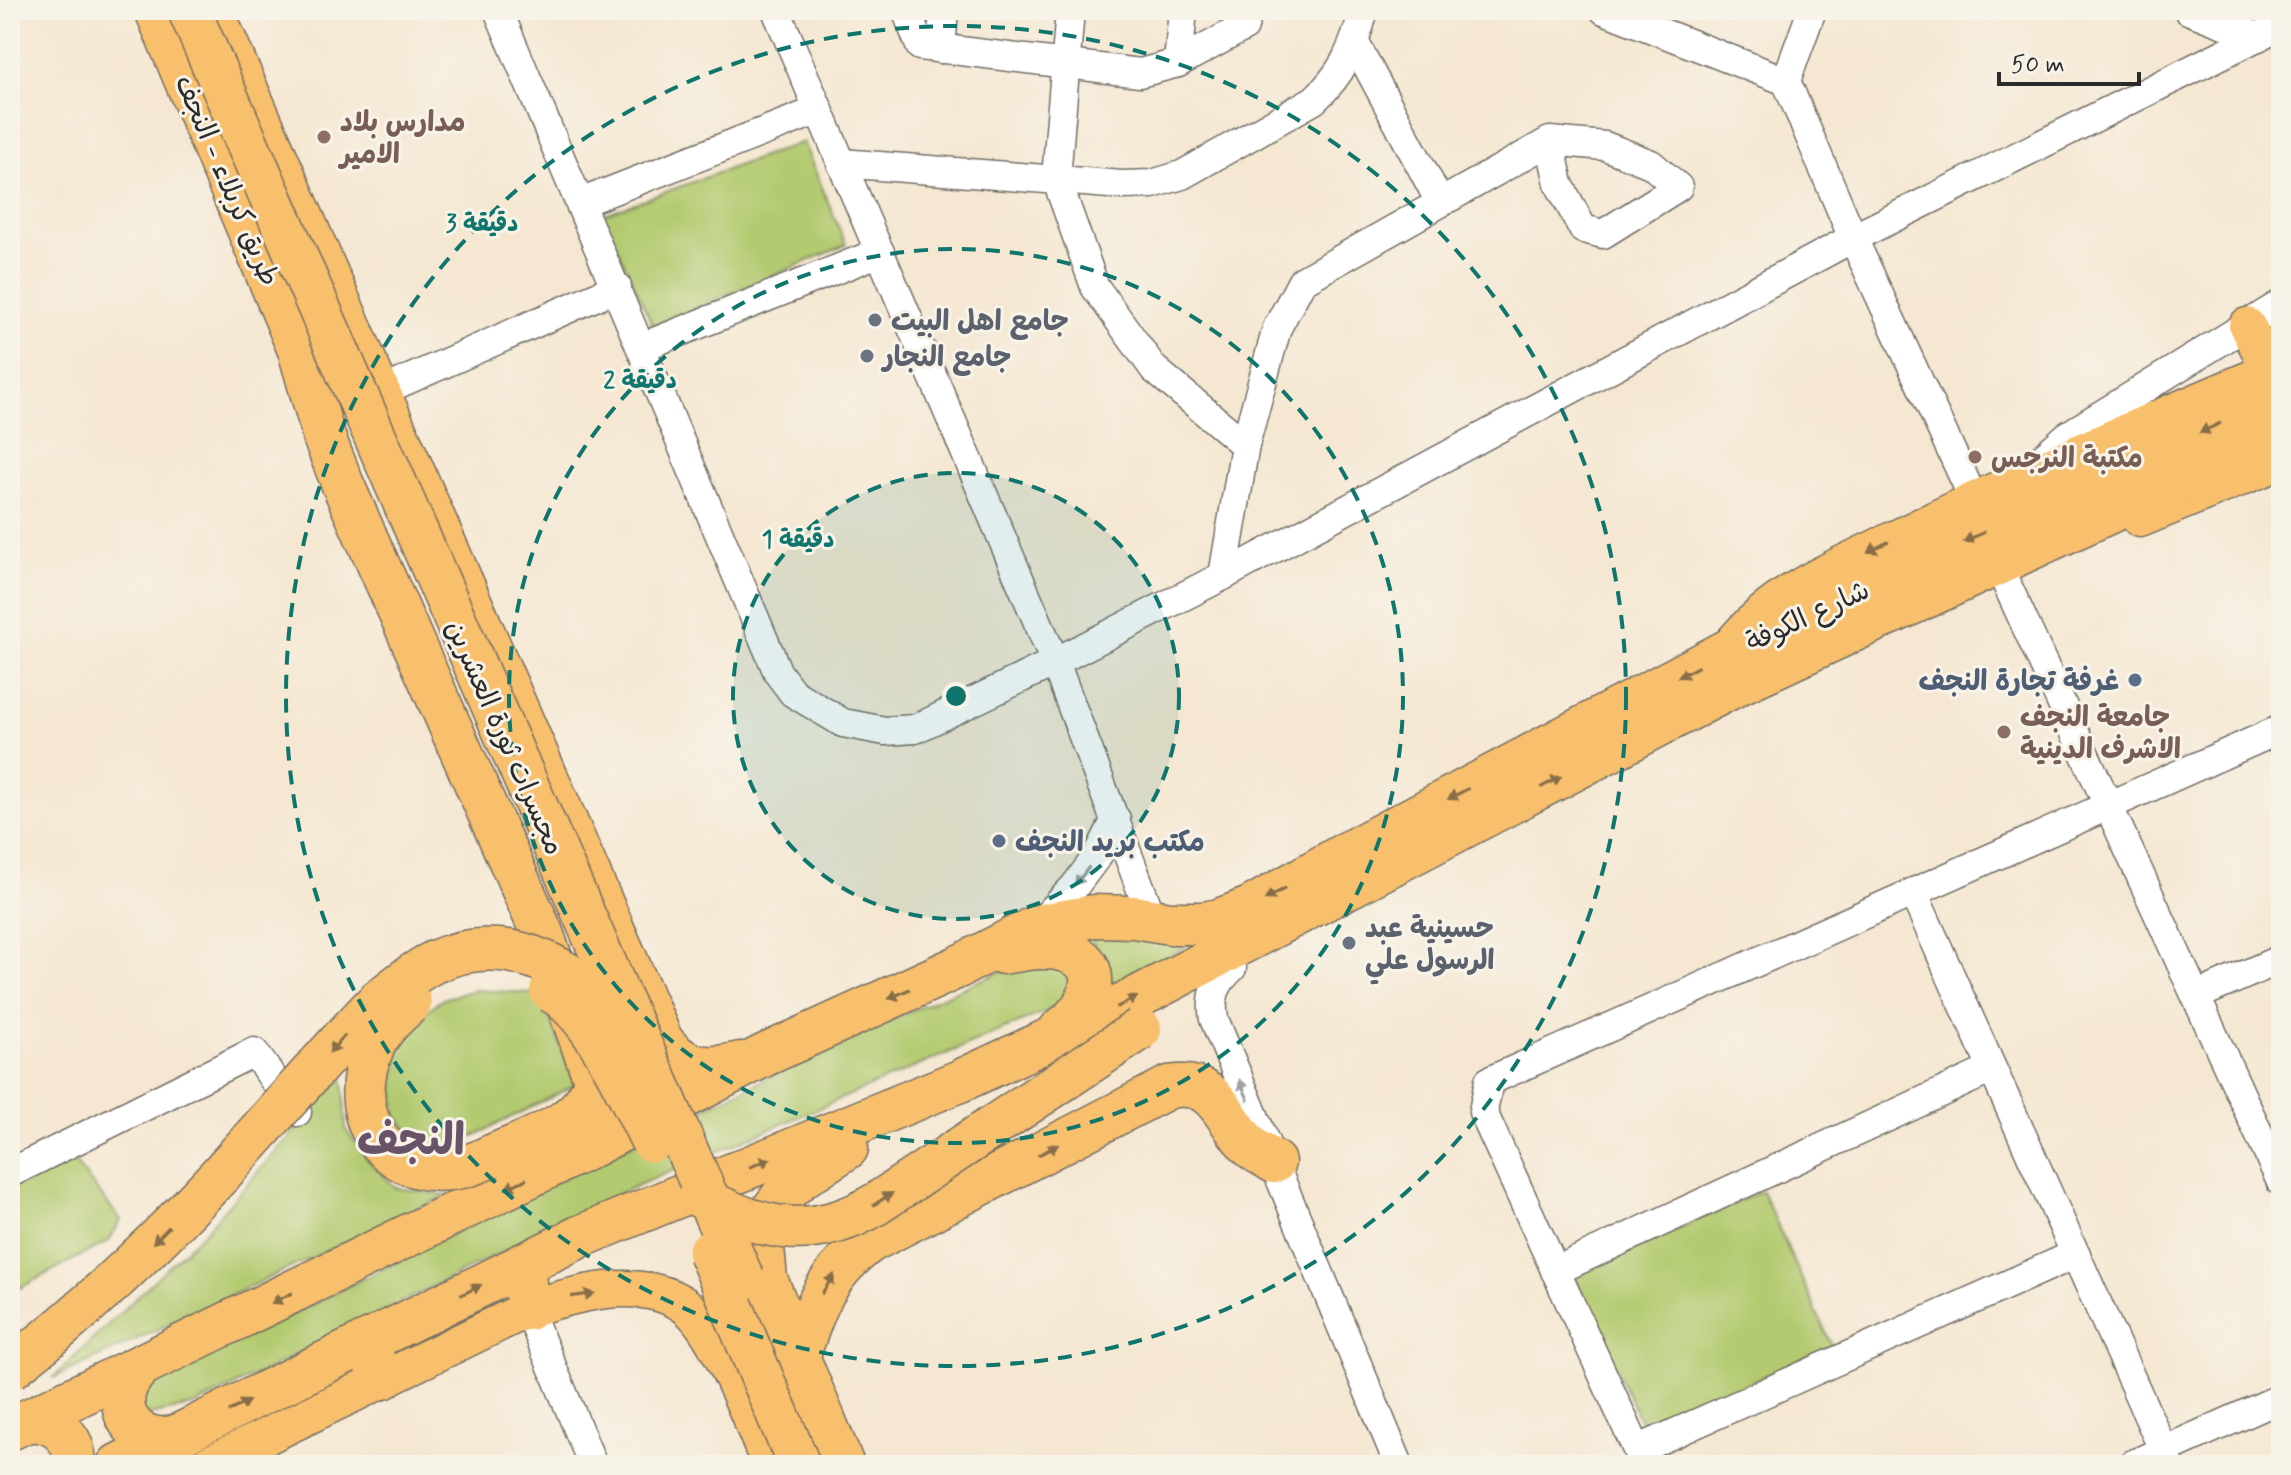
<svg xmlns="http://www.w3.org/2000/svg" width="2291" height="1475" viewBox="0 0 2291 1475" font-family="Mynerve,'Playpen Sans Arabic',sans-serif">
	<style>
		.green { fill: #b3ca6f; stroke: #6f7a4d; stroke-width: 2 }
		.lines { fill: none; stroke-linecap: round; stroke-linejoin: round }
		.minor-casing { stroke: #726d65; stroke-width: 31 }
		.major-casing { stroke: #726d65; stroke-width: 39 }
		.highway-casing { stroke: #726d65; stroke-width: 45 }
		.minor { stroke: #fff; stroke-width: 28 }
		.major { stroke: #f8bf6c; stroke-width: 36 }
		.highway { stroke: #f8bf6c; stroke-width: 42 }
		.highway-bridge-casing { stroke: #726d65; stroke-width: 45; stroke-linecap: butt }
		.highway-bridge { stroke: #f8bf6c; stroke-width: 42 }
		.oneway { fill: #876e48 }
		.oneway2 { fill: #a0a0a0 }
		.ring { fill: none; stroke: #0f766e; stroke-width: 4; stroke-dasharray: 14 10 }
		.education-dot { fill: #8d6e63; stroke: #f7f3e8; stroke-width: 3 }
		.worship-dot { fill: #6b7280; stroke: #f7f3e8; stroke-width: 3 }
		.service-dot { fill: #5c6f8a; stroke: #f7f3e8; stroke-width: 3 }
		.labels { text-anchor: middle; stroke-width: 6; stroke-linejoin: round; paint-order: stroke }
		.education-label { font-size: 28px; font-weight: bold; fill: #785e54; stroke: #f7f3e8; text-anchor: start }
		.street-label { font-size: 28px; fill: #2b2b2b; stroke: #f7f3e8 }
		.worship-label { font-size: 28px; font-weight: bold; fill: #5b616d; stroke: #f7f3e8; text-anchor: start }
		.service-label { font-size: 28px; font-weight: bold; fill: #4e5e75; stroke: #f7f3e8; text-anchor: end }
		.town-label { font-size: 44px; font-weight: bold; fill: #695368; stroke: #f7f3e8 }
		.centre { fill: #0f766e; stroke: #f7f3e8; stroke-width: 4 }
		.ring-label { font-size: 24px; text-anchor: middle; font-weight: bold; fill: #0f766e; stroke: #f7f3e8; stroke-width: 6; stroke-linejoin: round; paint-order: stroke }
	</style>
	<rect width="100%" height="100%" fill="#f7f3e8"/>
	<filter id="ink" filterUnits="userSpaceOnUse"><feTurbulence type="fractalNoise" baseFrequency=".0125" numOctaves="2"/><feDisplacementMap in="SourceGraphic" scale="16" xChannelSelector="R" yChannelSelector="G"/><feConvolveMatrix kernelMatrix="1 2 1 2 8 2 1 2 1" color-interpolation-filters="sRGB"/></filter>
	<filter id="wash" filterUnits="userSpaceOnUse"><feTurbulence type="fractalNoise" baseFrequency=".006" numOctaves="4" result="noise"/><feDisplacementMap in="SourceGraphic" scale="32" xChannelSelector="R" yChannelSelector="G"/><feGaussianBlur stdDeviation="1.8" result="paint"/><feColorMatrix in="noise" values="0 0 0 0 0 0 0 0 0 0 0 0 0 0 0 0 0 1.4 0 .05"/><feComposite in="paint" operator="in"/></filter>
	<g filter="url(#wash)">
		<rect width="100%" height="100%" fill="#f5e7d1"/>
		<g class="green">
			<path d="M803,142L846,245L653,326L602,215Z"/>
			<path d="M1089,934L1203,937L1113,988Z"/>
			<path d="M1016,965L1067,968L1075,999L622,1192L196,1405L135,1418L136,1392C429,1249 716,1093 1016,965Z"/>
			<path d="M474,990L531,993L544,1003L575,1085L456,1145H431L412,1136L396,1114L394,1083L404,1027L443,999Z"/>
			<path d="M343,1077L346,1130L368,1160L396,1188L447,1195L53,1378L204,1232Z"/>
			<path d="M68,1154L121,1220L109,1241L10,1293V1184Z"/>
			<path d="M1762,1191L1832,1346L1644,1430L1574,1276Z"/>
		</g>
	</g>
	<g filter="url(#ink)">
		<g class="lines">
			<defs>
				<g id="minor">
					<path d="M498,10L778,673L793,693L843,723L885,731L915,729L1055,662L1223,576L1853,238L2281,25"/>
					<path d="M776,10L1055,662L1153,921"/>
					<path d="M906,10L920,46L1140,73L1178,63L1244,27L1247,10"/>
					<path d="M1070,10L1056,178L1095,287L1154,369L1245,445"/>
					<path d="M1604,10L1786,81"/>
					<path d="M1812,10L1786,81L1853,238L1974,500"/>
					<path d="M2188,10L2258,37"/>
					<path d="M1355,43L1440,202"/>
					<path d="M941,49L944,10"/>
					<path d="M1178,63L1183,10"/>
					<path d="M841,163L1122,185L1152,184L1182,175L1314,100C1343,74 1354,47 1364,10"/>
					<path d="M580,203L819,110"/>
					<path d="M642,347L880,252"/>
					<path d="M380,392L617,287"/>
					<path d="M2031,468L2067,436L2281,304"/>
					<path d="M1223,576L1245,445L1277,328L1302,281L1550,141L1605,146L1651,164L1678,187L1603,234L1583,229L1559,184L1550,141"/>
					<path d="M2003,576L2281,1182"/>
					<path d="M1913,892L2170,1465"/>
					<path d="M1037,926L1074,887L1098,855L1116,819"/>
					<path d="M1232,968C1215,984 1210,996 1214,1019L1399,1465"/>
					<path d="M2196,996L2281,959"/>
					<path d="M10,1173L254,1052L297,1112"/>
					<path d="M1555,1271L1992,1069"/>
					<path d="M528,1309L593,1465"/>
					<path d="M1637,1450L2076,1254"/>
					<path d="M1644,1465L1483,1112L1489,1081L2281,729"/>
					<path d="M2131,1465L2281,1398"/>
				</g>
				<g id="major">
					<path d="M2247,326L2270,370"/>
					<path d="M2140,519L2281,461"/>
					<path d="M1732,644C1776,589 1844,564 1905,534C2028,473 2155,419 2281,366"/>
					<path d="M207,1465L528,1309C574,1294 639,1275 683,1304C717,1326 753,1426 770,1465"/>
				</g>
				<g id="highway">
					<path d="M156,10L299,350L324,437L343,485L542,933L600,1094C604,1113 608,1128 596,1144"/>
					<path d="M212,10L662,1041C685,1070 706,1071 741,1063"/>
					<path d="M1003,953C1024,949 1046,945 1066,951C1111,966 1087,1012 1060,1030"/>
					<path d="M489,1157C528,1139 583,1126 596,1079"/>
					<path d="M523,1264L528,1309"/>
					<path d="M364,1343L383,1378"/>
					<path d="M799,1355C816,1305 826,1273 871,1241L1169,1087C1220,1078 1222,1121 1252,1148C1258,1153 1267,1157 1274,1162"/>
					<path d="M139,1368C103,1403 134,1451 181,1435"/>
					<path d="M27,1421C55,1419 75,1436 75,1465"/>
					<path d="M10,1429L588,1148L765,1055L958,967L1037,926L1094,916L1134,917L1170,923H1203L1219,920L1250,908L1343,855L1725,652L2281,397"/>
					<path d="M118,1465L579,1237L960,1081L1119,1007L1740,683L2281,433"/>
					<path d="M843,1465L766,1279L762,1237L774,1208L786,1191L802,1177L847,1148"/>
				</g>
			</defs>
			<use href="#minor" class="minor-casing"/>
			<use href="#major" class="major-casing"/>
			<use href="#highway" class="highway-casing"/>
			<use href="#minor" class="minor"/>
			<use href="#major" class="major"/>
			<use href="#highway" class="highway"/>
			<defs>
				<g id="highway-bridge">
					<path d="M189,10L743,1279"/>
					<path d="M551,991C594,1014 630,1098 652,1141"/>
					<path d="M410,1003C396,1015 382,1028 374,1045C336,1130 406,1199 489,1157"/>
					<path d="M699,1196C760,1231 814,1242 876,1204L1140,1029"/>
					<path d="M709,1252L799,1465"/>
					<path d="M10,1369C85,1311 153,1247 217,1178C271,1119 323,1058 378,1001C396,987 414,972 434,962C503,930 570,964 616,1016"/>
				</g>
			</defs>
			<use href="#highway-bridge" class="highway-bridge-casing"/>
			<use href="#highway-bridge" class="highway-bridge"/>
		</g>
		<defs><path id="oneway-solid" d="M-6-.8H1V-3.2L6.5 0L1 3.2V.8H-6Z" transform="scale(2)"/></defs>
		<g class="oneway">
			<use href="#oneway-solid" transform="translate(2210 428) rotate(155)"/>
			<use href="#oneway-solid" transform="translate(1974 537) rotate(155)"/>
			<use href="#oneway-solid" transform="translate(1878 547) rotate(154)"/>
			<use href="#oneway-solid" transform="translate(1688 672) rotate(152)"/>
			<use href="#oneway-solid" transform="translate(1551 782) rotate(-28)"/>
			<use href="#oneway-solid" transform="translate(1458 794) rotate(152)"/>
			<use href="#oneway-solid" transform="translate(1275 894) rotate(151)"/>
			<use href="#oneway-solid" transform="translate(899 994) rotate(155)"/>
			<use href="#oneway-solid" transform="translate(1127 1002) rotate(-27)"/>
			<use href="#oneway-solid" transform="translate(337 1044) rotate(132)"/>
			<use href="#oneway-solid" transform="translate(1048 1150) rotate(-28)"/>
			<use href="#oneway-solid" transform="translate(760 1163) rotate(-22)"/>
			<use href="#oneway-solid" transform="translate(516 1184) rotate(154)"/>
			<use href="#oneway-solid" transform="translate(883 1199) rotate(-33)"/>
			<use href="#oneway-solid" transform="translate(161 1235) rotate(135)"/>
			<use href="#oneway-solid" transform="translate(828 1284) rotate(-57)"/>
			<use href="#oneway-solid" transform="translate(471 1290) rotate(-27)"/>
			<use href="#oneway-solid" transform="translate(583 1295) rotate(-8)"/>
			<use href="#oneway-solid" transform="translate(282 1298) rotate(154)"/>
			<use href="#oneway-solid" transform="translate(239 1406) rotate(-27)"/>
		</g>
		<g class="oneway2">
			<use href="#oneway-solid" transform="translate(1082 876) rotate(128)"/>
			<use href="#oneway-solid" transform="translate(1244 1090) rotate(-113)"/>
		</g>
	</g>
	<circle cx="956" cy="696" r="223" fill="#0f766e" fill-opacity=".12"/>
	<g class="ring">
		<circle cx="956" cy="696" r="223"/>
		<circle cx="956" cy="696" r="447"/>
		<circle cx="956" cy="696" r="670"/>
	</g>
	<g class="education-dot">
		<circle cx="324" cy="137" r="8"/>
		<circle cx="1975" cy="457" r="8"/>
		<circle cx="2004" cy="732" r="8"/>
	</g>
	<g class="worship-dot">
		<circle cx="875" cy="320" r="8"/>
		<circle cx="867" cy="356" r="8"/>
		<circle cx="1349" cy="943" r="8"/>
	</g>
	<g class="service-dot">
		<circle cx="2135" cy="680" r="8"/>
		<circle cx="999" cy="841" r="8"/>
	</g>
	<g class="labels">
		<g class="education-label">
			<text x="340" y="131">مدارس بلاد<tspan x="340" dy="32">الامير</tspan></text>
			<text x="1991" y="467">مكتبة النرجس</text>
			<text x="2020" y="726">جامعة النجف<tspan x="2020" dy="32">الاشرف الدينية</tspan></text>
		</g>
		<g class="street-label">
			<text transform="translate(228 180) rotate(67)" y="10">طريق کربلاء - النجف</text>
			<text transform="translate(1807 615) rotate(-25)" y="10">شارع الكوفة</text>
			<text transform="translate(506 737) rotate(66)" y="10">مجسرات ثورة العشرين</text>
		</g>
		<g class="worship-label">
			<text x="891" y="330">جامع اهل البيت</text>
			<text x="883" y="366">جامع النجار</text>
			<text x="1365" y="937">حسينية عبد<tspan x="1365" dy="32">الرسول علي</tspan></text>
		</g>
		<g class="service-label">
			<text x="2119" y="690">غرفة تجارة النجف</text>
			<text x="1015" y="851" text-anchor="start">مكتب بريد النجف</text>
		</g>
		<g class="town-label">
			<text x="411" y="1154">النجف</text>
		</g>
	</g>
	<circle cx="956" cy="696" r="12" class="centre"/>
	<g class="ring-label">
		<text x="482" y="231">3 دقيقة</text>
		<text x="640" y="388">2 دقيقة</text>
		<text x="798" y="547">1 دقيقة</text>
	</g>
	<rect width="2291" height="1475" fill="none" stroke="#f7f3e8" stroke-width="40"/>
	<path d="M1999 72v12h140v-12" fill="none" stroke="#2b2b2b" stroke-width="4"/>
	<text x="2011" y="72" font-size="24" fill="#2b2b2b" stroke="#f7f3e8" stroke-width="6" paint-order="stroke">50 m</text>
</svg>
